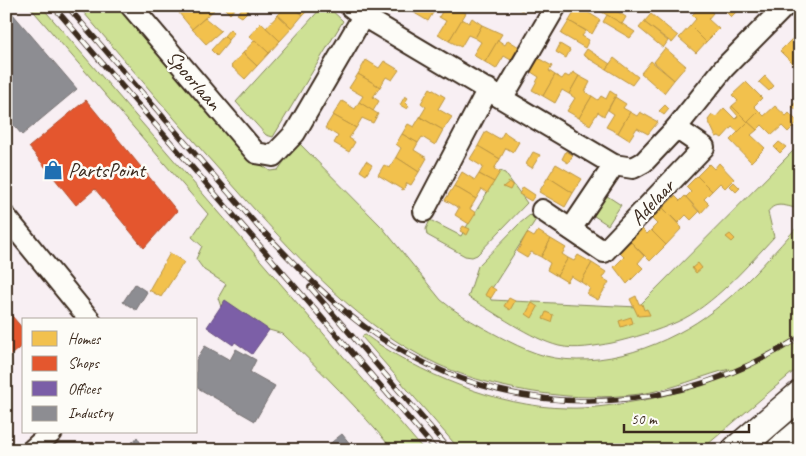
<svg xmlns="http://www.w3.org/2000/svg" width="806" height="456" viewBox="0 0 806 456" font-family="Caveat,sans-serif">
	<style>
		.green { fill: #cee195; stroke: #84865a }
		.homes { fill: #f2c14e; stroke: #bb9440 }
		.shops { fill: #e4572e; stroke: #b14a29 }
		.offices { fill: #7b5ea7; stroke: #684e7e }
		.industry { fill: #8d8d92; stroke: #746f6f }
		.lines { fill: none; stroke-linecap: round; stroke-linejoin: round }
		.minor-casing { stroke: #3b2a1e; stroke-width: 24 }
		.primary-casing { stroke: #3b2a1e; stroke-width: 31 }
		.minor { stroke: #fdfcf7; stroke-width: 20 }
		.primary { stroke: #fdfcf7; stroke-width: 28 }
		.rail-casing { stroke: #3b2a1e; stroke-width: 5.5 }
		.rail { stroke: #fdfcf7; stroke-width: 4; stroke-dasharray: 11; stroke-linecap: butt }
		.labels { text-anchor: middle; stroke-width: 5; stroke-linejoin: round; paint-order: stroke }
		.street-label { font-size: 21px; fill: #3b2a1e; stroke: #fdfcf7 }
		.poi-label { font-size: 21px; fill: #3b2a1e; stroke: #fdfcf7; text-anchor: start }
	</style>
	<rect width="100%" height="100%" fill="#f8eff3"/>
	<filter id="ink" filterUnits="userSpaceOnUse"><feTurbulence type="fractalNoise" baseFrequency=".02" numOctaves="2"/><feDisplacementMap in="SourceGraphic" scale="10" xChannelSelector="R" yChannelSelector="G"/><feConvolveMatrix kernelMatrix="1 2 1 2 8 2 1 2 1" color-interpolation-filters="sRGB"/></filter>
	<g filter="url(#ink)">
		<g class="green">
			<path d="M29,6H41L424,450H393C359,409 321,371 283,334L269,330L221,307L218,298L226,284L204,270L196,259L202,246L192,237L208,214Z"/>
			<path d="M78,6H122L263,166L270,171L278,170L298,142L382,227L441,300C454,311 468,319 482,327C504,339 530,354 555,358C613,368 679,340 723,303C751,280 775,251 800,224V366L701,450H460L362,337L364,334C419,374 498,407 566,408C590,409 614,405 638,401C670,396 702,386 730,369C707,374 684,385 660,390C635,397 593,398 567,396C523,392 478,383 437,364C361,328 302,262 246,200C189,137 134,71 78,6Z"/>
			<path d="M323,6H327L343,21L273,137L266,135L236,102Z"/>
			<path d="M800,144V209C788,207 775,200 768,212L774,237C748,265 713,306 677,322C657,331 633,338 612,343C595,346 576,350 559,346C531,339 494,312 468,297L478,266L519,224L530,215L540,213L489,293L491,300L638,307Z"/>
			<path d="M500,171L505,173L527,203L477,255L472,257L465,256L427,235L426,229L430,220L461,236Z"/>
			<path d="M601,192L621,205L608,225L588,212Z"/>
		</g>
		<g class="homes">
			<path d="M186,6H199L201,8L210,6L214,10L192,29L179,13Z"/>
			<path d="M222,6H237L230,14Z"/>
			<path d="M286,6H293L303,15L292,28L278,15Z"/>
			<path d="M293,6H312L303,15Z"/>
			<path d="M406,6H421L416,14Z"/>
			<path d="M421,6H445L442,12L436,8L428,21L416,14Z"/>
			<path d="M445,6H455L466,13L449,41L438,34L446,21L439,17Z"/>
			<path d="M514,6H525L522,11Z"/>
			<path d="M578,6L600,20L592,34L569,21Z"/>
			<path d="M599,6H608L626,17L622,24L597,9Z"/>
			<path d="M695,6H707L713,13L708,19L719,29L706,42L690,26L696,19L692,15L698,9Z"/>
			<path d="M720,6H742L731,17Z"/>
			<path d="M243,7L248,11L242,17L237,14Z"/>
			<path d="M651,14L678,36L672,43L644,22Z"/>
			<path d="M278,15L292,28L280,41L266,28Z"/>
			<path d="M607,15L621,23L635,32L630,38L603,22Z"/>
			<path d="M205,18L221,31L206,44L192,29Z"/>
			<path d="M472,18L482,25L475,38L468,35L461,47L449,41L462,19L469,23Z"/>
			<path d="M569,21L586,31L582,36L589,40L585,48L561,34Z"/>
			<path d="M644,22L668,41L663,48L639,28Z"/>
			<path d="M261,23L280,41L269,53L249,36Z"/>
			<path d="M482,25L502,34L485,62L473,55L481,42L475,38Z"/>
			<path d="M690,26L706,42L696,53L679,38Z"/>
			<path d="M230,29L234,33L228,40L224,36Z"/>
			<path d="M796,35L800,39V58L794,65L780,51Z"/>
			<path d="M224,36L228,40L227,44L217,56L211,50Z"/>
			<path d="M255,40L269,53L257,66L243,53Z"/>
			<path d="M498,40L505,45L508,40L519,47L511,60L504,56L496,69L485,62Z"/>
			<path d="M560,44L570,50L566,58L556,52Z"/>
			<path d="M665,48L686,66L674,80L654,62Z"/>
			<path d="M587,49L610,64L606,69L583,55Z"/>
			<path d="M243,53L257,66L245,79L231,66Z"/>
			<path d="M536,57L552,66L549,71L555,75L543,96L532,90L539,77L528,70Z"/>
			<path d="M614,58L638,77L632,85L606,69Z"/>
			<path d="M366,60L379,68L384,61L399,70L392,80L386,77L380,87L358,74Z"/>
			<path d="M651,61L674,80L664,93L641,73Z"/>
			<path d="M573,72L579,76L569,94L562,90L555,103L543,96L555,75L562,79L565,75L569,77Z"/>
			<path d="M358,74L380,87L373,97L379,101L373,111L359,102L363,96L349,88Z"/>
			<path d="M579,76L590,82L585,92L592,96L579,118L567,111L575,98L569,94Z"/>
			<path d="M765,76L774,86L769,91L759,82Z"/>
			<path d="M746,82L762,98L754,106L759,111L748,122L732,106L738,101L732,95Z"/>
			<path d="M430,88L445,97L438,109L452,117L443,130L420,117L426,107L421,103Z"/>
			<path d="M610,91L616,95L604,116L598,112L590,125L579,118L592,96L598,100L601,96L606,99Z"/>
			<path d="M405,96L408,98L405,102L409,106L407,109L400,105Z"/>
			<path d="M615,97L626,104L623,108L630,112L618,133L606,127L614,114L608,110Z"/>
			<path d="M798,99L800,100V113L792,106Z"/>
			<path d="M342,101L355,109L359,102L378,114L373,123L362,118L356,128L333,115Z"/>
			<path d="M665,105L669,109L664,115L659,111Z"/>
			<path d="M732,106L748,122L738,132L732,127L722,138L719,136L716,137L708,120L712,115L716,117L724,108L735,119L738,116L731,108Z"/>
			<path d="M775,106L786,116L789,113L798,122L788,132L782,126L772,135L762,125L757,130L748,122L759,111L764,116Z"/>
			<path d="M630,112L637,116L640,112L658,122L648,134L637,128L629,140L618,133Z"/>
			<path d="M333,115L356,128L349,138L355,142L349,152L334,143L338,136L325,128Z"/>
			<path d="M420,117L443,130L435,145L422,137L418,143L402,134L408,124L414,127Z"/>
			<path d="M748,122L757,130L751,135L765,148L751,162L730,140Z"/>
			<path d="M486,131L500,139L504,132L519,142L513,152L506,148L500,159L478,146Z"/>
			<path d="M402,134L418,143L414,150L427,158L419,172L396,157L401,148L396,144Z"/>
			<path d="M779,142L786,147L780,153L774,147Z"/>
			<path d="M478,146L500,159L494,169L500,172L494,182L479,174L483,167L470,159Z"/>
			<path d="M566,151L573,155L568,163L562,159Z"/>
			<path d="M533,152L540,155L532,168L526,164Z"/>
			<path d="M396,157L419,172L411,185L407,183L403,190L378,175L384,165L389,168Z"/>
			<path d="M366,161L372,165L366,175L360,171Z"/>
			<path d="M719,163L734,179L725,188L720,183L712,191L697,176L709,164L714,169Z"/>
			<path d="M556,164L582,179L573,193L548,177Z"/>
			<path d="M462,172L475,180L479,174L494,182L487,193L482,189L476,199L454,186Z"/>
			<path d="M697,176L712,191L704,199L709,204L701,213L686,197L691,192L686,187Z"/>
			<path d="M548,177L573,193L565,207L539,192Z"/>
			<path d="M509,182L513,184L510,190L503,187Z"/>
			<path d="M734,182L740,188L736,192L730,186Z"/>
			<path d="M454,186L476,199L470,209L476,213L469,224L455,215L459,208L445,200Z"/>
			<path d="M523,187L535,195L531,201L519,194Z"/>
			<path d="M675,196L680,201L685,196L699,212L691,220L686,215L678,223L663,208Z"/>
			<path d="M663,208L682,228L666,245L651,230L657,224L652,219Z"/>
			<path d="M463,226L470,229L467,235L460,231Z"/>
			<path d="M642,229L647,234L651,230L666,245L650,261L630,241Z"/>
			<path d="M538,231L551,239L541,257L531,252L527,258L517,252L527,233L534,237Z"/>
			<path d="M730,234L735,239L732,242L726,237Z"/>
			<path d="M551,239L566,248L562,254L568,258L557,276L547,270L550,263L541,257Z"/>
			<path d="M630,241L644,256L638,263L643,268L627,284L614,267L624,257L619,252Z"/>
			<path d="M170,253L184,262L161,297L149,290Z"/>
			<path d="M578,255L592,263L581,282L571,276L567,282L557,276L568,258L574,261Z"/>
			<path d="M592,263L606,272L602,278L609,282L598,300L587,294L590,288L581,282Z"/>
			<path d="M698,263L702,268L696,273L692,268Z"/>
			<path d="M490,286L496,290L491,298L485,295Z"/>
			<path d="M636,296L639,304H642L644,310L647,309L650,315L638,316L630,299Z"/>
			<path d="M509,298L515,301L510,310L504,306Z"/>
			<path d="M532,303L538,307L532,318L526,314Z"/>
			<path d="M546,312L553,315L551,322L543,319Z"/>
			<path d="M631,317L633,323L621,327L619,321Z"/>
		</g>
		<g class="shops">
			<path d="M86,100L177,211L144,248L95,189L76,205L29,147Z"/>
			<path d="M6,309L24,330V344L6,359Z"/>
		</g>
		<path class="offices" d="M225,300L269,330L252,354L235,342L233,345L207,327Z"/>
		<g class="industry">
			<path d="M6,6L77,89L22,135L6,116Z"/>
			<path d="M135,284L147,292L136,310L123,302Z"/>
			<path d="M205,346L230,360L236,349L256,360L250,372L275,386L255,421L196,387V360Z"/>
			<path d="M342,434L355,450H323L332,442Z"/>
			<path d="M137,437L145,450H122L135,440Z"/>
		</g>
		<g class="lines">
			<defs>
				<g id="minor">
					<path d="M131,6L256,153L273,156L295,133L369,6"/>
					<path d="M350,6L363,16L614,165L633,168L644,162L676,128L724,68L785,6"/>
					<path d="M503,97L556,6"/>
					<path d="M542,210L604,252L704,147L676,128"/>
					<path d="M424,211L488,89"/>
					<path d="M6,217L90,320"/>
					<path d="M571,229L614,165"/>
					<path d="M32,450L52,432"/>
				</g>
				<g id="primary">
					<path d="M736,450L800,395"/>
					<path d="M781,450L800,434"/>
				</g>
			</defs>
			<use href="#minor" class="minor-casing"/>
			<use href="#primary" class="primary-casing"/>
			<use href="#minor" class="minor"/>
			<use href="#primary" class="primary"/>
			<defs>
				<g id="rail">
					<path d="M53,6L436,450"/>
					<path d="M67,6L261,230"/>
					<path d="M257,225C295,264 332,305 376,335C508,423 667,422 800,337"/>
					<path d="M310,287L450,450"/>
				</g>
			</defs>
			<use href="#rail" class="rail-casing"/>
			<use href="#rail" class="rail"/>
		</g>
	</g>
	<defs>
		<symbol id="shop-bare" viewBox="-9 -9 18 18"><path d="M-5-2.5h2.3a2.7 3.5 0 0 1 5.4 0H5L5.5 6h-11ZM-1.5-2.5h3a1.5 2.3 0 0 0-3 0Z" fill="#1f6fb2" stroke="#fdfcf7" stroke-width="2.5" paint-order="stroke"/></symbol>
	</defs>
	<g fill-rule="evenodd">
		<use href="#shop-bare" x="39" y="156" width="28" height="28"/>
	</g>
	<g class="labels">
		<g class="street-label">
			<text transform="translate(194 80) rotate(49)" y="7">Spoorlaan</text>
			<text transform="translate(652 202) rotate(-47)" y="7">Adelaar</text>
		</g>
		<g class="poi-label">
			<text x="68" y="177">PartsPoint</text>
		</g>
	</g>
	<rect width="806" height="456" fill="none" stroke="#fdfcf7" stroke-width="25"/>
	<rect x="12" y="12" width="781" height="431" fill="none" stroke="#3b2a1e" stroke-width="2" filter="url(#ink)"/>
	<rect x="22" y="318" width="175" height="115" fill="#fdfcf7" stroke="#afa8a0"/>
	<rect x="32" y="331" width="25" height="15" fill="#f2c14e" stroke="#afa8a0"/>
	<text x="68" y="344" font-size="15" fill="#3b2a1e">Homes</text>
	<rect x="32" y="356" width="25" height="15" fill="#e4572e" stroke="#afa8a0"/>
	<text x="68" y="368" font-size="15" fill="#3b2a1e">Shops</text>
	<rect x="32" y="381" width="25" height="15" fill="#7b5ea7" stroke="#afa8a0"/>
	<text x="68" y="394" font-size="15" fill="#3b2a1e">Offices</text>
	<rect x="32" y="406" width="25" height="15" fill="#8d8d92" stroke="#afa8a0"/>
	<text x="68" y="418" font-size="15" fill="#3b2a1e">Industry</text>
	<path d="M624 424v8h125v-8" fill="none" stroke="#3b2a1e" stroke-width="2.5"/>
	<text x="631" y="424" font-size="15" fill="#3b2a1e" stroke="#fdfcf7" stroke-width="4" paint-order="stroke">50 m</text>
</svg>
